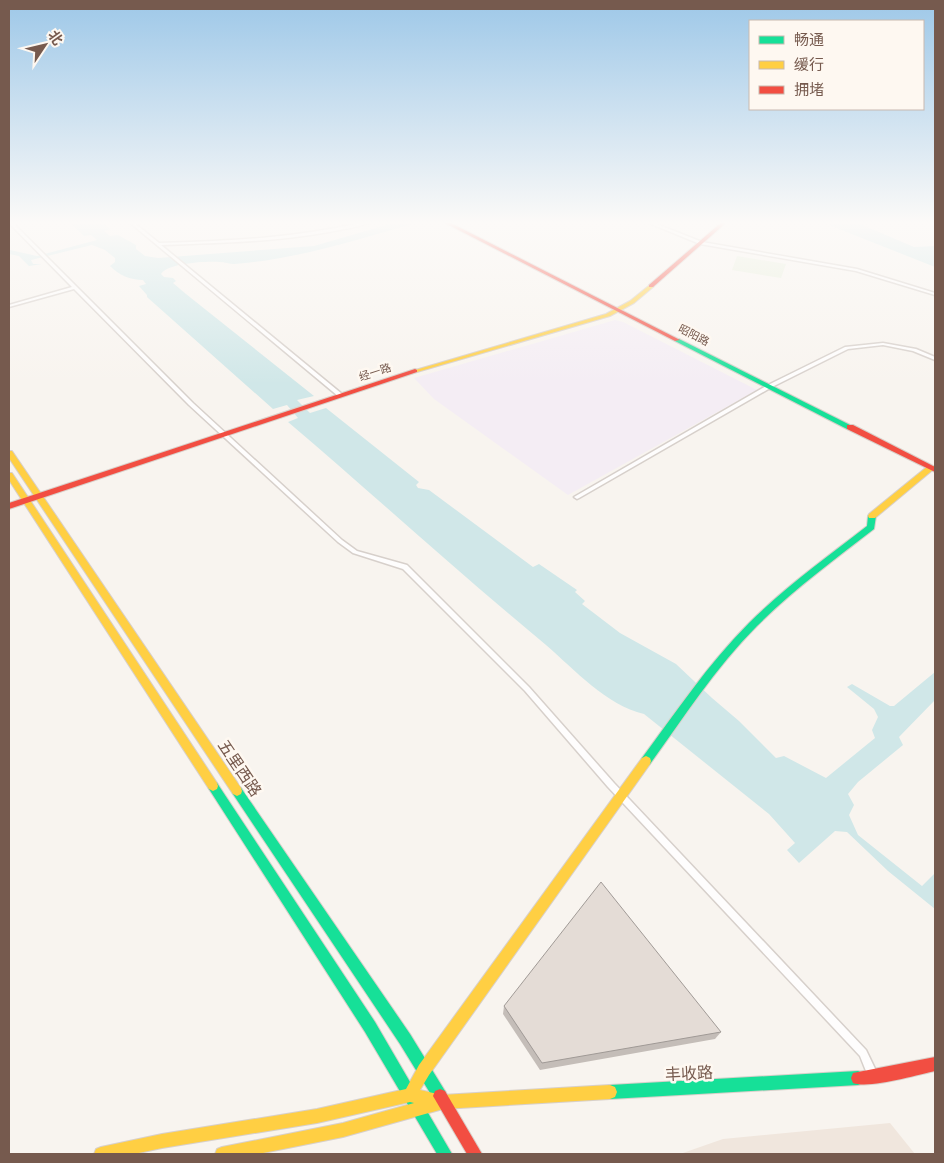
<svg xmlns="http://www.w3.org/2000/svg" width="944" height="1163" viewBox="0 0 944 1163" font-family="'IBM Plex Sans','Noto Sans SC',sans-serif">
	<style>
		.residential { fill: #f0e6dd }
		.education { fill: #f4edf4 }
		.green { fill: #e6eeda }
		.water { fill: #d0e7e8 }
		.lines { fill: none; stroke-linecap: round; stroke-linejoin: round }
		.street-casing { stroke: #d7d0cb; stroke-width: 3 }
		.fast-casing { stroke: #d8d0ca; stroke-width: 2 }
		.slow-casing { stroke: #d8d0ca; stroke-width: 2 }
		.jam-casing { stroke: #d8d0ca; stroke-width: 2 }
		.street { fill: #fefdfd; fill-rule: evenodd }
		.fast { fill: #16e098; fill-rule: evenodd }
		.slow { fill: #ffcf43; fill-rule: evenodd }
		.jam { fill: #f24e42; fill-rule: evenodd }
		.wall { fill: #c4bdb8 }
		.building { fill: #e4dcd6; stroke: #a09a96 }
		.labels { text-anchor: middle; stroke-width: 5; stroke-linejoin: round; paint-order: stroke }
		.far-street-label { font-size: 11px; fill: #765a4e; stroke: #fef8f1 }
		.near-street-label { font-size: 16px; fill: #765a4e; stroke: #fef8f1 }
	</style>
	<rect width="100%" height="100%" fill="#f8f4ef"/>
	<path class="residential" d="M890,1123L915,1154H680L723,1139Z"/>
	<path class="education" d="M615,320L623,322L757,390L568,495L434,399L414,378Z"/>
	<path class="green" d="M737,256L786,264L781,278L732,270Z"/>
	<g class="water">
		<path d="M68,221H102L110,229L104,231L110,236L118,235L136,245V249L145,256L158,258L314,246L400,221H424C360,238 301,259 234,264C229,264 225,262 219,262C206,261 168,263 161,274L164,277L173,278L176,281L173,283L186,294L314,396L297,400L310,413L326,408L419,482L416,485L418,488L429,490L533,567L539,564L577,590L575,592L585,601L582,604L620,633L676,664L712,698L739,721L776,758L784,756L826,778L875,738L872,730L878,717L874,709L847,687L852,684L890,706H894L935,672V700L899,737L903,745L858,782L848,794L854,805L849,815L858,835L922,886L935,873V909L888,871L847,832L835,831L799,863L787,850L795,843L769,814L644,714C606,705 575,670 546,645C459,573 375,496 288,422L298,418L287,405L273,409L147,297V295L139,286L146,284L143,280C130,280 119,275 110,266L115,262V258L105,250L92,245L31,260L33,264H42L29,266L19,256L9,254L10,250L37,256L97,240L91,235L84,236Z"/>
		<path d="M828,221H853L914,247L935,246V267L829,225Z"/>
	</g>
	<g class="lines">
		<defs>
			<g id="street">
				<path d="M9,221H11L193,403L342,540L357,551L407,565L529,687L614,783L866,1050L879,1077L878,1081L874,1082L870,1081L860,1056L608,787L525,691L403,569L353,553L338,542L189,405L74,289L9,307V305L72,287L9,223Z"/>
				<path d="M128,221H132L159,243C229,241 299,238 368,221H374C361,227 344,229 329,232C274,242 217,243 161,245L342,394V396H338Z"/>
				<path d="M644,221H649L702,242L857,269L935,293V295L856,271L700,244Z"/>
				<path d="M883,343L916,349L935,357V360L913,351L883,345L848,349L772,387L579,498L577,499L574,497L768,385L845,347Z"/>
			</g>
			<g id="fast">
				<path d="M675,339H679L854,427L853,429H847L675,341Z"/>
				<path d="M872,513L876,516L874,529C834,560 793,590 757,626C716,667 684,717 650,764L646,766L642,764L641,761L642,758C676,712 708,664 749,623C785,587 827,557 867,526L868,516Z"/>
				<path d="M213,781L217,783L375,1022L452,1154H437L365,1032L209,789L208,786L209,783Z"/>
				<path d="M237,786L241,788L410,1034L445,1091L447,1096L445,1101L440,1103L435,1101L400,1044L233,794L232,791L233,788Z"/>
				<path d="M858,1071L863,1073L865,1078L863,1083L858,1085L610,1099L605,1097L603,1092L605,1087L610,1085Z"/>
			</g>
			<g id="slow">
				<path d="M651,284L654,286L653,287L634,303L610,316L417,372H413L412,371L606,314L630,301Z"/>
				<path d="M9,451H12L241,788L242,791L241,794L237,796L233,794L9,458Z"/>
				<path d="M928,466H934L935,468L875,518H869L868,516L869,514Z"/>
				<path d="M9,473H12L217,783L218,786L217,789L213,791L209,789L9,480Z"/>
				<path d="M646,756L650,758L651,761L650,764L429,1075L420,1090L442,1095L610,1085L615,1087L617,1092L615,1097L610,1099L443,1109L343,1137L258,1154H215L217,1149L222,1147L343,1123L414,1103L410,1102L317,1123L162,1148L134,1154H94L96,1149L101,1147L162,1134L317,1109L406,1089L419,1065L642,758Z"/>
			</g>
			<g id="jam">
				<path d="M441,221H447L680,340L675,341Z"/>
				<path d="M723,221H728L653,287H649V285Z"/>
				<path d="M415,369L417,370V372L9,509V503Z"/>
				<path d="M847,425H853L935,467V472L847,429Z"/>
				<path d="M935,1057V1071C917,1075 869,1089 853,1083L851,1078L853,1073Z"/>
				<path d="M440,1089L445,1091L482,1154H467L433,1096L435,1091Z"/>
			</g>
		</defs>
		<use href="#street" class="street-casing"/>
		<use href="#fast" class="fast-casing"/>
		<use href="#slow" class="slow-casing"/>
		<use href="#jam" class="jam-casing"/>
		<use href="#street" class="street"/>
		<use href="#fast" class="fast"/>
		<use href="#slow" class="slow"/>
		<use href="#jam" class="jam"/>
	</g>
	<path class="wall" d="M504,1006L721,1032L715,1039L540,1070L503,1014Z"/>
	<path class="building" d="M601,882L721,1032L542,1063L504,1006Z"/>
	<linearGradient id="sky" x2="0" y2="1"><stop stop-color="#9ec8e8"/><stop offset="0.58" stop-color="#fcfaf8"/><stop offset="1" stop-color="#fcfaf8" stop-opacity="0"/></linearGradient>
	<rect width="944" height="384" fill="url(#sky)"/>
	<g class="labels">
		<g class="far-street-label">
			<text transform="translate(694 335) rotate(27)" y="4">昭阳路</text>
			<text transform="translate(375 372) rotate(-18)" y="4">经一路</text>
		</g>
		<g class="near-street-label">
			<text transform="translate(240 768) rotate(56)" y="6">五里西路</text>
			<text transform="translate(689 1073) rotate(-3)" y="6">丰收路</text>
		</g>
	</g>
	<rect width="944" height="1163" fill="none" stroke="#765a4e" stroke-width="20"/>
	<rect x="749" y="20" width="175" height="90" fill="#fef8f1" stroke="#c8b9b0"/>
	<rect x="759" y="36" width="25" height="8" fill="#16e098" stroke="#c8b9b0"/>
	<text x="794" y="45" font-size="15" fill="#765a4e">畅通</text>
	<rect x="759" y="61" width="25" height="8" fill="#ffcf43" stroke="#c8b9b0"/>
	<text x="794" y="70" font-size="15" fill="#765a4e">缓行</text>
	<rect x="759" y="86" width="25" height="8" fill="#f24e42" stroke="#c8b9b0"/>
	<text x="794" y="95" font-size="15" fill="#765a4e">拥堵</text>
	<g transform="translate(45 45) rotate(55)" stroke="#fef8f1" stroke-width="4" paint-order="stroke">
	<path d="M0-4L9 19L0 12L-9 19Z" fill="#765a4e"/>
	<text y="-8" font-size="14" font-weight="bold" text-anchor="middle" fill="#765a4e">北</text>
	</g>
</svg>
